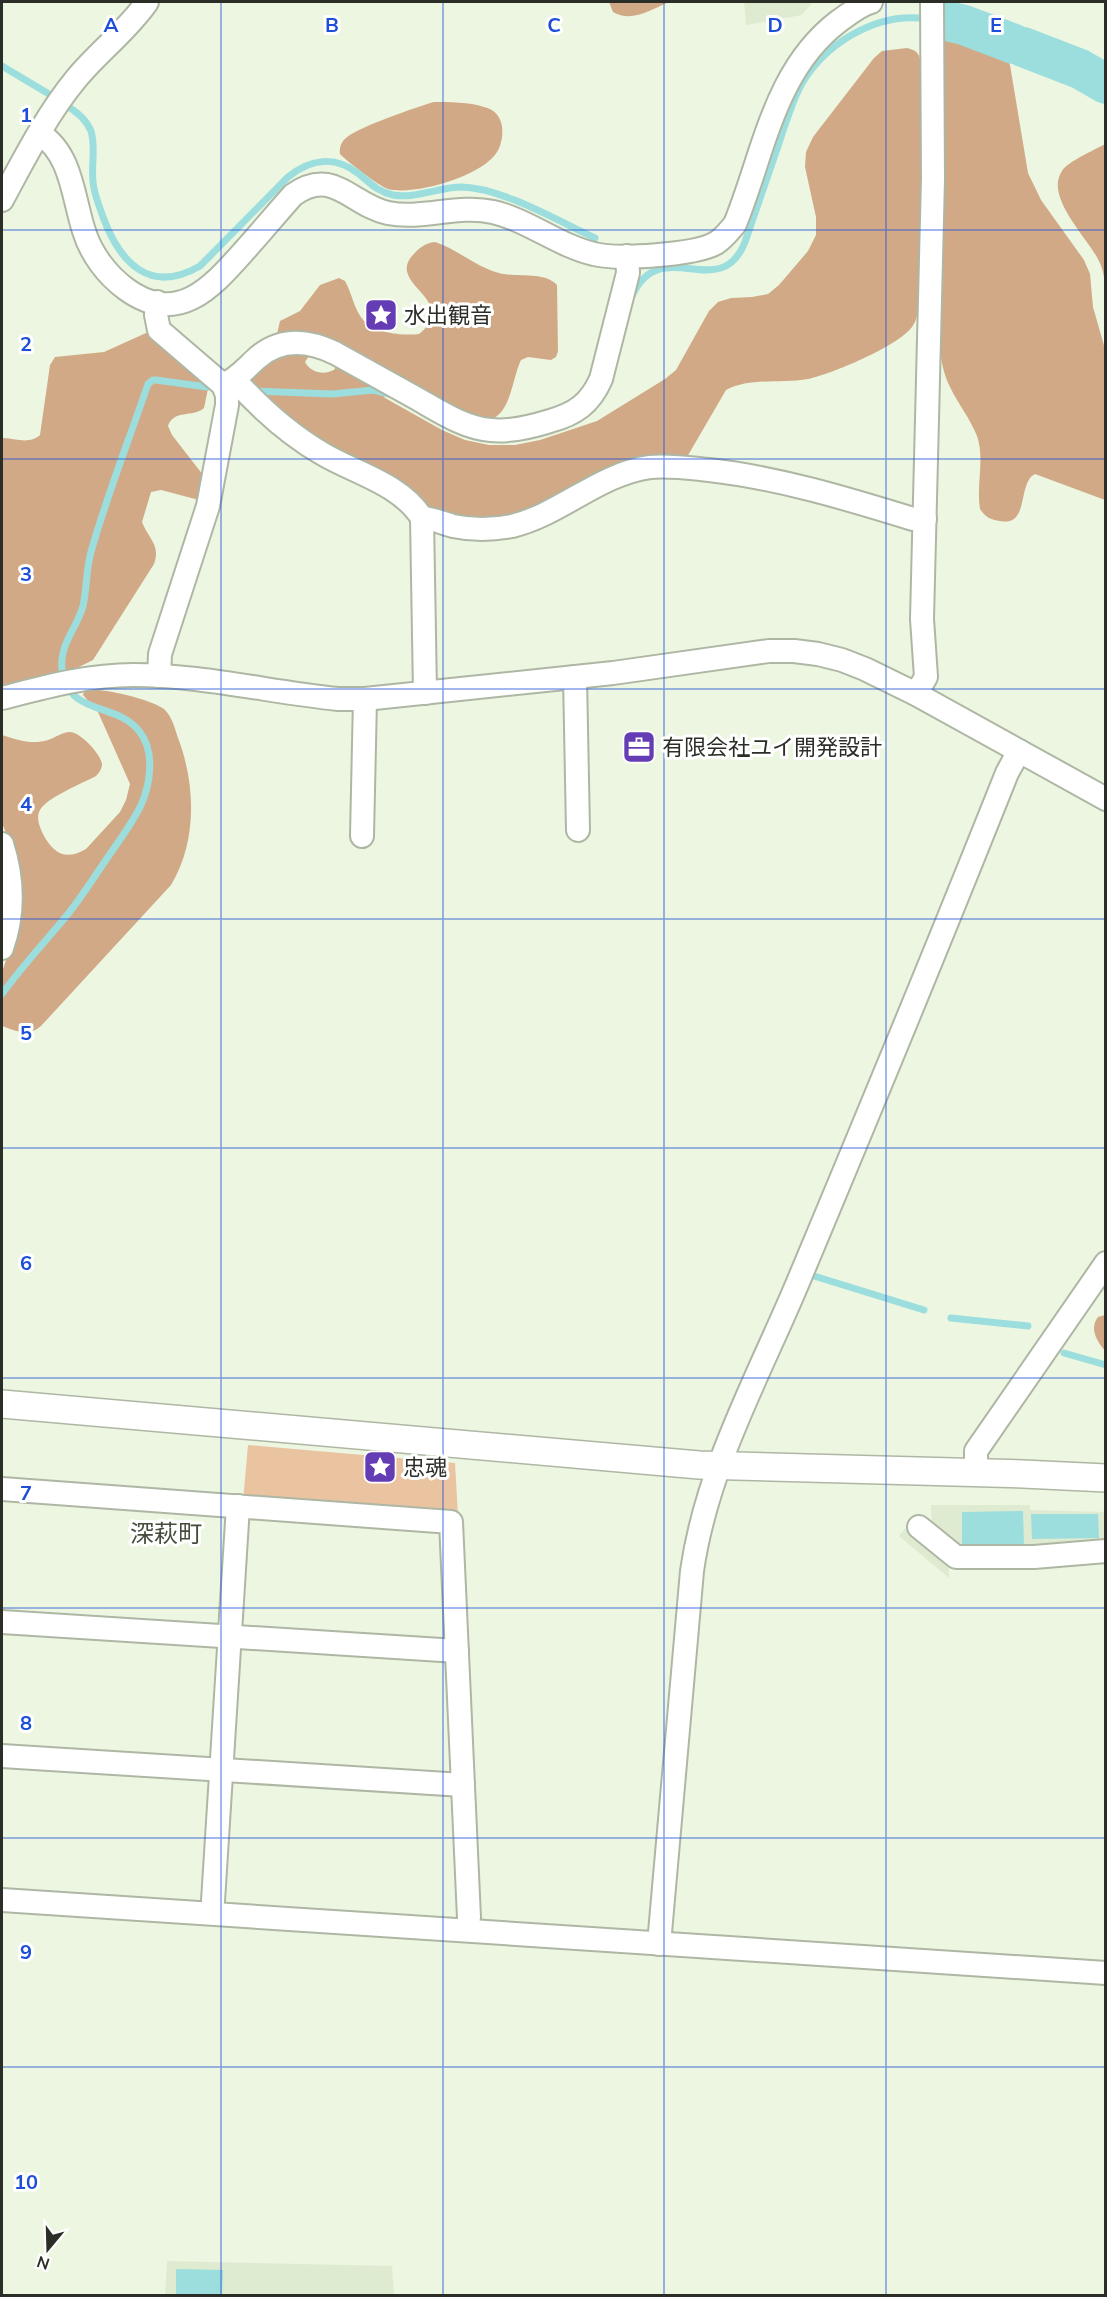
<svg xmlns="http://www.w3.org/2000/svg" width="1107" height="2297" viewBox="0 0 1107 2297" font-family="Mulish,'Noto Sans JP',sans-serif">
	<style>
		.built { fill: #deebd1 }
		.green { fill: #eac3a1 }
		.forest { fill: #d1a986; fill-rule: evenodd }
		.water { fill: #9cdedd }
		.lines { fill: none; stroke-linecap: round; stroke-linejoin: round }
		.stream { stroke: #9cdedd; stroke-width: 7 }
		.river { stroke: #9cdedd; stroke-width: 40 }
		.minor-casing { stroke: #aeb7a4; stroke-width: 26 }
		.tertiary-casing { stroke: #aeb7a4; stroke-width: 30 }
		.minor { stroke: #fff; stroke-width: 22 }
		.tertiary { stroke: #fff; stroke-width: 27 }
		.grid { fill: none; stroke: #1d4ed8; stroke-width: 1.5; stroke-opacity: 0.55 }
		.labels { text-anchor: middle; stroke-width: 6; stroke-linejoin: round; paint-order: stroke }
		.poi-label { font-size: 22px; fill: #2b2e27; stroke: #fff; text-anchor: start }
		.neighbourhood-label { font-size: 24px; fill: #444c3b; stroke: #fff }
		.grid-label { font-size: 20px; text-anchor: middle; font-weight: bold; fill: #1d4ed8; stroke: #fff; stroke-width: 6; stroke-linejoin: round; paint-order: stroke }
	</style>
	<rect width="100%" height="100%" fill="#ecf6e1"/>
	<g class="built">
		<path d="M744,2H813L802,15L746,25Z"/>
		<path d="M931,1505H1030V1510L1105,1512V1546L958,1552L932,1530Z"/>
		<path d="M909,1524L949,1557V1578L899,1536Z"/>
		<path d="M167,2261L392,2266L394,2295L165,2296Z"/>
	</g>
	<path class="green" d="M248,1445L455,1463L458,1516L243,1501Z"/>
	<g class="forest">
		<path d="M609,2H669C650,10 632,23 613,12Z"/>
		<path d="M951,31C972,33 1002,44 1010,65L1028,173L1041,200L1084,260L1090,274L1093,307L1105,349V500L1035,474C1017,483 1030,527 1000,521C991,520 985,517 980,509C976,485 985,459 977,436C970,418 958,404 950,387C944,375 942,364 940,351L945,179L943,42L945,35Z"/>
		<path d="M907,48C914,50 918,51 920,59L921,179L918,310C917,316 916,322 912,327C898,346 832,374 808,379C781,384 751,377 726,390L687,457L530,513L492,522L431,512L316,442L251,385L252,376L278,353L315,351L376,386L385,398L442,430L465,440L489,445H515L540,440L597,421L665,379L676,370L709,311L718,302L731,298L752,297L768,294L779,285L808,251L816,235V217L805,167L806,152L813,137L874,58L882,51ZM312,355L334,363L335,369C325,376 311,373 305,362L309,356Z"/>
		<path d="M434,102C450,102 469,102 484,107C494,109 500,116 502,126C503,134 502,144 497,152C483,176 414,196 388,189C379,186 348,162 340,154C339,148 341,142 346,138C358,127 417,107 434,102Z"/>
		<path d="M1105,144V293C1105,282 1104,271 1099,261C1089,239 1044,197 1062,171C1068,161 1095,150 1105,144Z"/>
		<path d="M435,242C457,249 476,267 499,273C517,278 544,271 557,285L558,351L556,357L551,360L528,357L521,360C511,381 511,420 483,421L277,334L280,321L300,311L320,285L339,278L345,281C352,293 354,310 364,321C375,333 403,336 419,334C461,301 387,285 412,256C419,248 425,243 435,242Z"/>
		<path d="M146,333L150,334L209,384L204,408C192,418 174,409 168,426L172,435L203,475L199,500L161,490L151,492L142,522C148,538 161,545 154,564L93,660L75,669L2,686V438C15,438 29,445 40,435L50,365L55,357L104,352Z"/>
		<path d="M93,690C108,689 152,700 164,709C172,716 175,729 178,738C196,785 197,842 171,885L41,1026C28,1037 16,1031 2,1026V972L12,943L10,843L2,823V735C17,740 32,745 48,740C55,738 62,732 70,732C80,732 101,754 102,764C102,769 99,773 96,776C83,783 46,798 40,810C36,817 39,825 42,832C52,852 64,862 86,849L120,812L126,800L130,784L98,712L83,695L84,692Z"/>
		<path d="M1105,1315H1106L1105,1351C1097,1341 1089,1329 1098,1317Z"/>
	</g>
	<g class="water">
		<path d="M1023,1511L1024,1546H962V1512Z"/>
		<path d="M1031,1514H1098L1099,1538L1032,1539Z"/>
		<path d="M176,2269L223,2270L222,2295H176Z"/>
	</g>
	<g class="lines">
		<g class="stream">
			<path d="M2,66L54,97"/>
			<path d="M65,105C76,111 86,119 91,131C96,147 91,165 93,182C94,194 99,205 103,217C120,263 150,295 200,266L288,177C310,159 335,155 359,174C370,183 378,192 393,195C416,199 439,187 462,187C502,188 558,221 595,238"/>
			<path d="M632,296C661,232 720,305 745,242C756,210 767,178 778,146C785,125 791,104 801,85C824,45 873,14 920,18"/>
			<path d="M254,391L332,394L374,390L389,394"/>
			<path d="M2,994C22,966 46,941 68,914C83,895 96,874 110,854C121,838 133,822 141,805C151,783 155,750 139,731C117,702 67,716 62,669C59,645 77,628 83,606C87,588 86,569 91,552C107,495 129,440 148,384L153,380H156L207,387"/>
			<path d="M814,1276L924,1310"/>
			<path d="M951,1318L1028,1326"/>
			<path d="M1064,1353L1106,1365"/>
		</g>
		<g class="river">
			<path d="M943,20L964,25L1014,44"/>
			<path d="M1023,47L1080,69L1106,84"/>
		</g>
		<defs>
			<g id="minor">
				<path d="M40,134C72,154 73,198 84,231C91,254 107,275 126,289C178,327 212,287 245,250C261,232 277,213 293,195C333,166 351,205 388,213C422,220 458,204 493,212C528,220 559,246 594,254C617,260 696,255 716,243C724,238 729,231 735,224C764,153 774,70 839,21C849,14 860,5 871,2"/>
				<path d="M2,200C23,161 47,114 76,79C98,52 127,31 147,2"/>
				<path d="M157,302L156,315L159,330L223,385L227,395V405L208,506L160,654L159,676"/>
				<path d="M235,380C260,408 290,435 323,454C355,473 401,484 422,518L425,693"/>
				<path d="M223,385C237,379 245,369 256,359C280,337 308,340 335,353C362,368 389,383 416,398C439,411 464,428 491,430C511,432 531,427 550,421C575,414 590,404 601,379L628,273L627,256"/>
				<path d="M422,518C432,518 442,523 453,526C472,530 492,530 512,526C561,514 599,474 650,467C669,465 689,468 709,470C779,478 845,498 913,519H925"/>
				<path d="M575,677L578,830"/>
				<path d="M916,694L926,677L922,619L933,179L932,2"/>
				<path d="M2,698C45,687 88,675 133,675C201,675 270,692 338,699H365L613,673L769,651H794L818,654L842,660L865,669L916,694L1106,799"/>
				<path d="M362,836L365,699"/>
				<path d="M2,844C13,878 14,914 2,948"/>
				<path d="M976,1473V1451L1106,1263"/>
				<path d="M2,1489L451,1522L469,1918"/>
				<path d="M919,1527L956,1557H1034L1106,1551"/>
				<path d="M2,1622L457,1651"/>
				<path d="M2,1756L463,1785"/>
				<path d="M2,1900L1106,1973"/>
				<path d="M213,1901L238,1506"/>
				<path d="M659,1944L692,1571C707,1466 761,1372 801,1275C871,1108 940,941 1007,773L1019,751"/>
			</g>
			<path id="tertiary" d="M2,1404L699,1465L1023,1474L1106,1478"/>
		</defs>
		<use href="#minor" class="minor-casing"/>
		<use href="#tertiary" class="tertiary-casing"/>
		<use href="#minor" class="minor"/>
		<use href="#tertiary" class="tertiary"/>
	</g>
	<path class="grid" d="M221,2V2296M443,2V2296M664,2V2296M886,2V2296M2,230H1106M2,459H1106M2,689H1106M2,919H1106M2,1148H1106M2,1378H1106M2,1608H1106M2,1838H1106M2,2067H1106"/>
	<defs>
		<symbol id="sight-square" viewBox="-11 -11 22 22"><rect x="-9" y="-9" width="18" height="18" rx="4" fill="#643cb4" stroke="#fff"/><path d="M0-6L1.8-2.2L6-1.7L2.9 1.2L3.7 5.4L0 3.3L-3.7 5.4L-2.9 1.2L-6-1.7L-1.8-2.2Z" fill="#fff"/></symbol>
		<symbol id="office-square" viewBox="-11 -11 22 22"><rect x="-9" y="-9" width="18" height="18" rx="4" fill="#643cb4" stroke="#fff"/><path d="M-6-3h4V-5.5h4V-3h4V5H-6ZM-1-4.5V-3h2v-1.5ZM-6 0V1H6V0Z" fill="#fff"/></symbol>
	</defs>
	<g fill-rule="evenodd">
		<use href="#sight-square" x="362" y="296" width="38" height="38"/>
		<use href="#office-square" x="620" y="728" width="38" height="38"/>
		<use href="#sight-square" x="361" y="1448" width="38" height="38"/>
	</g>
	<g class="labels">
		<g class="poi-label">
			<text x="404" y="323">水出観音</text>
			<text x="662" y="755">有限会社ユイ開発設計</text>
			<text x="403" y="1475">忠魂</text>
		</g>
		<g class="neighbourhood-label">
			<text x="166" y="1542">深萩町</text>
		</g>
	</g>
	<g class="grid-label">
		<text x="111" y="32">A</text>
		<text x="332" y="32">B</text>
		<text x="554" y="32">C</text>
		<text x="775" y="32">D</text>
		<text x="996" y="32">E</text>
		<text x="26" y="122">1</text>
		<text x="26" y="351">2</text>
		<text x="26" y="581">3</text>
		<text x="26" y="811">4</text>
		<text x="26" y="1040">5</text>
		<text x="26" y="1270">6</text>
		<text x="26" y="1500">7</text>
		<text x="26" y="1730">8</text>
		<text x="26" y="1959">9</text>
		<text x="26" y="2189">10</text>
	</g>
	<rect width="1107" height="2297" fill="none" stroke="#2b2e27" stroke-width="6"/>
	<g transform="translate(48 2249) rotate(199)" stroke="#ffffff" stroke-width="4.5" paint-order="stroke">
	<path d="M0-4.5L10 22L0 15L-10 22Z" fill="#2b2e27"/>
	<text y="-9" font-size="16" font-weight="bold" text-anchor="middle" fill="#2b2e27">N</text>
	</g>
</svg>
